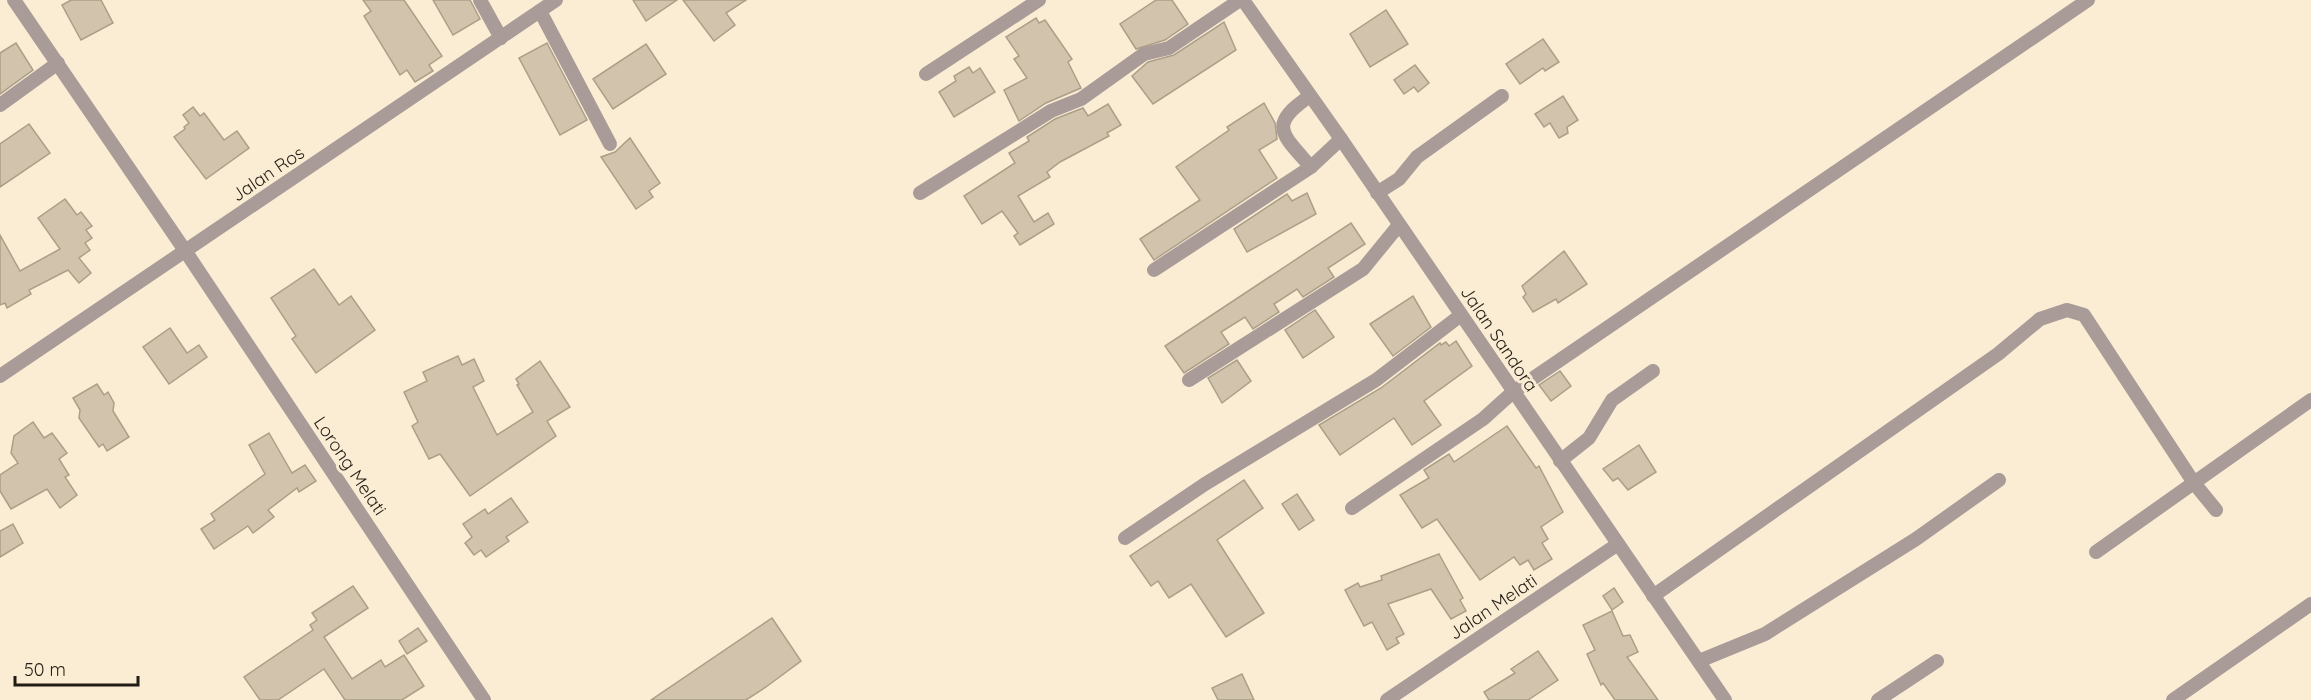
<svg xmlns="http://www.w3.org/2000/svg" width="2311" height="700" viewBox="0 0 2311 700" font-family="Quicksand,sans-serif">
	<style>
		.building { fill: #d2c4ac; stroke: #ac9f87; stroke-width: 1.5 }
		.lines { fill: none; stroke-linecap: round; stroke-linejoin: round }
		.street { stroke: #a89b98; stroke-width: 14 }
		.labels { text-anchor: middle; stroke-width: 6; stroke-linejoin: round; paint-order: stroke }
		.street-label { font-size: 18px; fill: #221d14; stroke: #fbedd4 }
	</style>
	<rect width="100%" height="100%" fill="#fbedd4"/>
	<g class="building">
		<path d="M71,0H101L113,23L81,40L62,5Z"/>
		<path d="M363,0H404L442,56L429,65L433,71L415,82L407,70L400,75L364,16L371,11Z"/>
		<path d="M433,0H470L480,19L453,35Z"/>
		<path d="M633,0H677L646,21Z"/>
		<path d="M683,0H746L726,13L735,25L714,41Z"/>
		<path d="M1156,0H1172L1188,24L1165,40L1136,49L1120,24Z"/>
		<path d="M1386,10L1408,44L1370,67L1350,34Z"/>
		<path d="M1036,18L1039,23L1045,20L1072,59L1068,62L1081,88L1046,103L1019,121L1004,90L1027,78L1014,59L1019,56L1006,37Z"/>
		<path d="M1224,22L1236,50L1153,104L1132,76L1148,62L1174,55Z"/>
		<path d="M1543,39L1559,62L1545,71L1543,68L1520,84L1506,64Z"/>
		<path d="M16,43L33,70L0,94V53Z"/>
		<path d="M547,43L587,120L560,135L519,58Z"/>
		<path d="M646,44L666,74L613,109L593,79Z"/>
		<path d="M1415,65L1429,83L1418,92L1414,87L1404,94L1394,80Z"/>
		<path d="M969,67L973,73L980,68L995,92L954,117L939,92L956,81L954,76Z"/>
		<path d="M1563,96L1578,120L1567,127L1568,133L1559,138L1550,123L1544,127L1535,114Z"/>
		<path d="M1264,103L1275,123L1277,139L1259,150L1277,178L1154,260L1140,239L1200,200L1176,167L1229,130L1227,127Z"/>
		<path d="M1108,104L1121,125L1107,133L1109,136L1060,162L1047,172L1050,177L1018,196L1034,222L1048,213L1054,224L1020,245L1014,236L1018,233L1002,211L982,224L964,196L1015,163L1009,153L1029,141L1027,137L1055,119L1083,108L1088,116Z"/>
		<path d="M193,107L200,116L204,113L224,140L237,131L249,148L206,179L174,137L185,129L184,127L189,123L183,115Z"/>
		<path d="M29,124L50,153L0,187V144Z"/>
		<path d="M630,138L660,183L649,191L653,197L636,209L601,157L615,152Z"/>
		<path d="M1307,193L1316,214L1247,252L1234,229L1287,194L1292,201Z"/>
		<path d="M65,199L77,215L81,212L92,226L86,230L92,238L85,243L90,250L79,258L91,273L79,283L68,270L29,290L31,294L7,308L5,303L0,305V235L20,271L60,249L38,218Z"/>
		<path d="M1351,223L1365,244L1328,268L1334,277L1303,297L1297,289L1274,304L1279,312L1253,329L1245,317L1221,332L1229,344L1184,373L1165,346Z"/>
		<path d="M1564,251L1587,284L1558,303L1556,299L1533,312L1523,297L1526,294L1522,286Z"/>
		<path d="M314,269L339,305L351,296L375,330L316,373L292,339L296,336L271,298Z"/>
		<path d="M1413,296L1431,327L1393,356L1370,324Z"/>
		<path d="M1315,310L1334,337L1303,358L1285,330Z"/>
		<path d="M170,328L187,353L199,345L207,357L169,384L143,347Z"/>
		<path d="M1456,341L1472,366L1424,401L1441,425L1412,445L1394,418L1340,455L1319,425L1381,388L1440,343L1441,345L1446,342L1449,346Z"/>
		<path d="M458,356L462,365L474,359L484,381L473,387L497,435L533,412L517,385L519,384L516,379L540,361L570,407L547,421L556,436L470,496L440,454L429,459L412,426L418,422L404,392L427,381L423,372Z"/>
		<path d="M1237,360L1251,381L1222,403L1208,378Z"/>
		<path d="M1560,371L1571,386L1551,401L1539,385Z"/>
		<path d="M97,384L104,395L108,392L114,403L113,411L129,437L107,451L103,444L99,447L79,418L80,410L73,398Z"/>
		<path d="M33,422L44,438L52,433L67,453L59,459L69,475L65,477L77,495L60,508L47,489L11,509L0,491V475L18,463L11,453L14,436Z"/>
		<path d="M1507,426L1536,468L1539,466L1563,512L1541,527L1548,539L1542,543L1552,559L1534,570L1528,560L1520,565L1514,557L1480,580L1437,519L1422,528L1400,495L1429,478L1424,470L1449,454L1454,462Z"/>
		<path d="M269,433L292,473L305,465L316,481L299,492L297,488L268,510L274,517L253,533L248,526L214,549L201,529L215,520L211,514L265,474L249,445Z"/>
		<path d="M1639,445L1656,472L1628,490L1618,478L1613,481L1603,469Z"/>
		<path d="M1244,480L1263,508L1217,540L1264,613L1226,637L1191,584L1169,598L1158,581L1151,586L1130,556Z"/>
		<path d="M1297,494L1314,520L1299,530L1282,504Z"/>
		<path d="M511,498L528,522L506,537L509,541L486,557L481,550L474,555L465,543L472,537L463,524L485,509L488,514Z"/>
		<path d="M13,524L23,543L0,557V531Z"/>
		<path d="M1439,554L1463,598L1460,600L1466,611L1451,619L1431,589L1388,604L1404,634L1396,638L1399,643L1387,650L1372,622L1364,626L1345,590L1358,583L1360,587L1382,580L1381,576Z"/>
		<path d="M353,586L368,608L324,637L352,679L381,660L385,667L404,655L424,686L402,700H345L324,669L278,700H260L244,677L313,630L310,625L317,620L312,613Z"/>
		<path d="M1614,588L1623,602L1612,610L1603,596Z"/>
		<path d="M1612,611L1623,636L1630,635L1638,652L1627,657L1658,700H1615L1603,683L1601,685L1587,654L1595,650L1583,625Z"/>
		<path d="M772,618L801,661L766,687L746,700H651Z"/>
		<path d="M418,628L427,641L407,654L399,641Z"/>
		<path d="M1538,651L1558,680L1528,700H1489L1484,692L1515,673L1511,669Z"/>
		<path d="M1242,674L1254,700H1218L1212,688Z"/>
	</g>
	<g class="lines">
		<g class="street">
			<path d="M14,0L186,252L484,700"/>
			<path d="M480,0L501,38"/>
			<path d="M1243,0L1341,139L1725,700"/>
			<path d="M540,11L610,144"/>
			<path d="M926,74L1039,0"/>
			<path d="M1310,96C1267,125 1282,134 1311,167L1341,139"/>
			<path d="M0,105L58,63"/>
			<path d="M920,193L1051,111L1081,99L1144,54L1169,48L1240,0"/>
			<path d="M1377,193L1399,179L1417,157L1502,96"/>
			<path d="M1154,270L1311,167"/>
			<path d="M0,376L556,0"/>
			<path d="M1189,380L1363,269L1399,225"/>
			<path d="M1560,461L1589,438L1612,400L1653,371"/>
			<path d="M1352,508L1483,419L1513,392L2088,0"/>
			<path d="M1125,538L1205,484L1376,380L1461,315"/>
			<path d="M2096,552L2311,400"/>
			<path d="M1653,596L1998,354L2040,319L2067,310L2084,315L2194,483L2216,510"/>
			<path d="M1699,661L1765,634L1916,539L1999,480"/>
			<path d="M1387,700L1618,544"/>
			<path d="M1878,700L1937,661"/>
			<path d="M2173,700L2311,604"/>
		</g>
	</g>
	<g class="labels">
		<g class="street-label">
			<text transform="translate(268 174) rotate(-34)" y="6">Jalan Ros</text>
			<text transform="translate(1499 339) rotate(56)" y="6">Jalan Sandora</text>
			<text transform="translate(350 466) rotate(56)" y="6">Lorong Melati</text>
			<text transform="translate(1493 607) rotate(-34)" y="6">Jalan Melati</text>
		</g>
	</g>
	<path d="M15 676v9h123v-9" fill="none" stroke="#221d14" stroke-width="3"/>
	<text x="24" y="676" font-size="18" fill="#221d14" stroke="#fbedd4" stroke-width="4.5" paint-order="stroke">50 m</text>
</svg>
